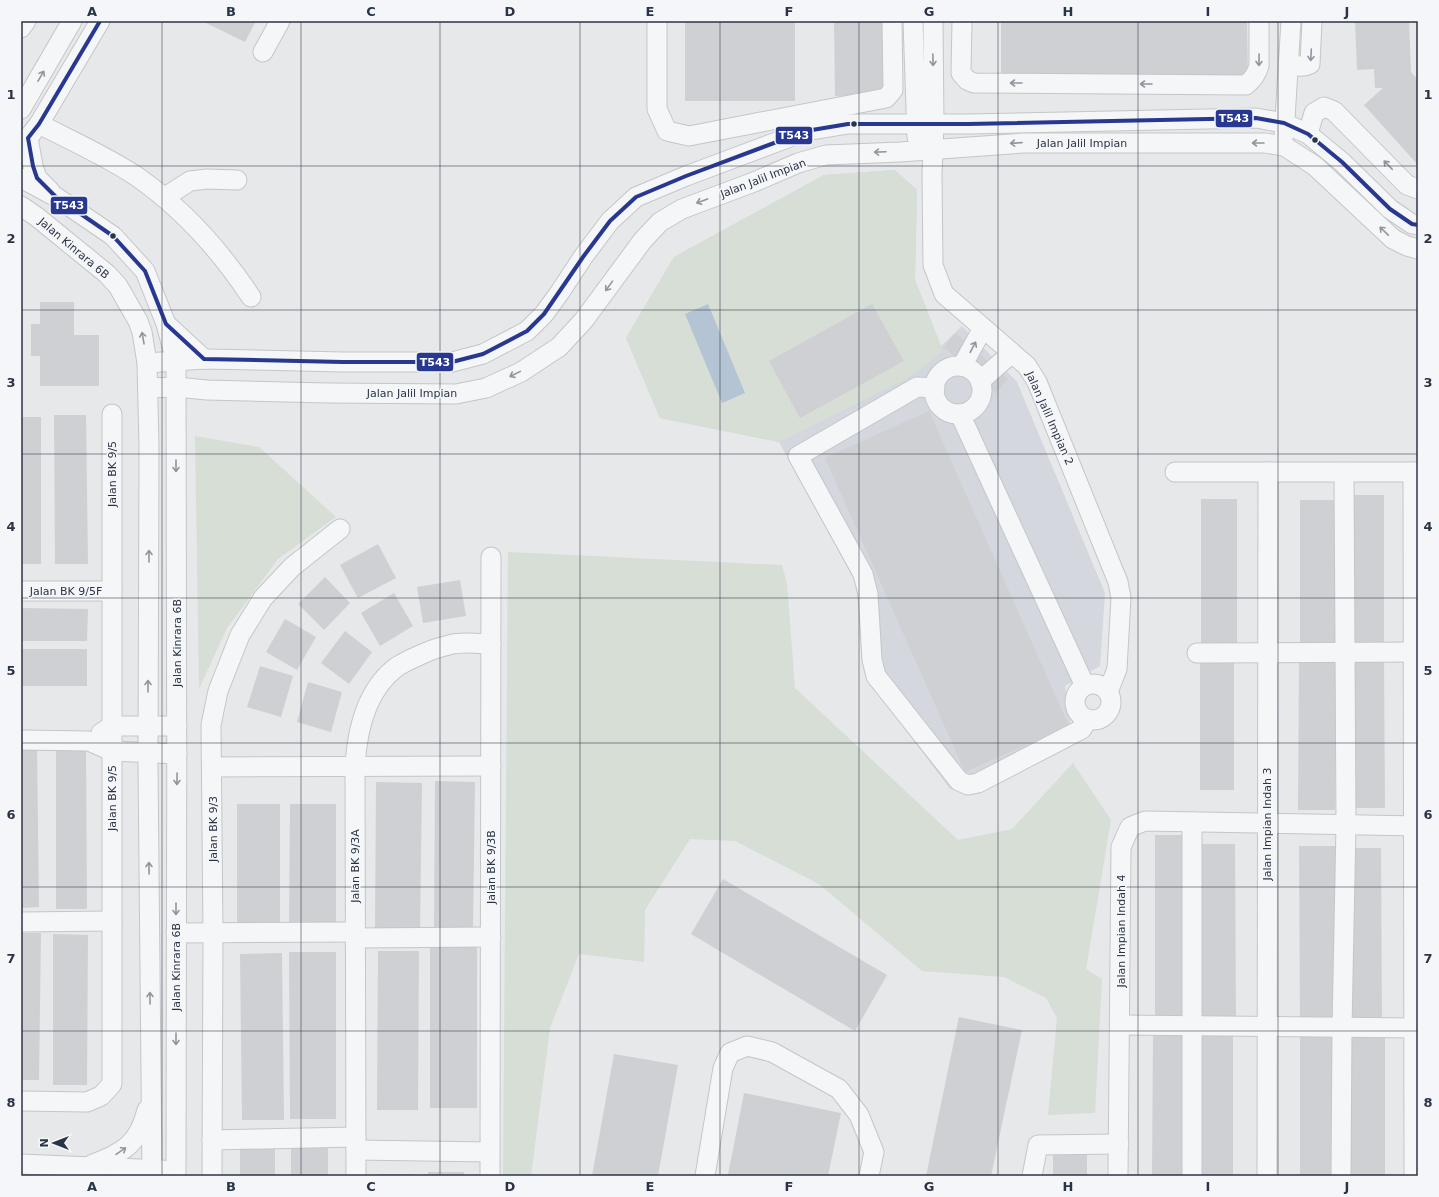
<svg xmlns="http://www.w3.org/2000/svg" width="1439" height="1197" viewBox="0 0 1439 1197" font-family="'DejaVu Sans',sans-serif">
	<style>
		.built { fill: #d4d7dd }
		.green { fill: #d6ded6 }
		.water { fill: #b4c4d5 }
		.building { fill: #ced0d3 }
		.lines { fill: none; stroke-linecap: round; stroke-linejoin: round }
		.minor-casing { stroke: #c4c6c8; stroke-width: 21 }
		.minor { stroke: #f5f6f7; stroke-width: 19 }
		.bus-1-casing { stroke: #f4f6f9; stroke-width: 7 }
		.bus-1 { stroke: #283890; stroke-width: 4 }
		.oneway { stroke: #90959e }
		.grid { fill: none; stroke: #2b3445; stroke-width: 1; stroke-opacity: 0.55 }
		.bus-dot { fill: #2b3445; stroke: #f4f6f9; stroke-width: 1.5 }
		.labels { text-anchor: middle; stroke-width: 3; stroke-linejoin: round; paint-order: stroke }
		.street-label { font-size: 11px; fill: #2b3445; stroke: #f4f6f9 }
		.line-badge { stroke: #f4f6f9; stroke-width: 1.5 }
		.badge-label { font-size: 11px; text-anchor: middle; font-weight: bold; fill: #fff }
		.neatline { fill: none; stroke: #2b3445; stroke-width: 1.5 }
		.grid-label { font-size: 13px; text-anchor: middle; font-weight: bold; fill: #2b3445 }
	</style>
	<rect width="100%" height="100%" fill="#e6e8ea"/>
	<path class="built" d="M895,170L917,190L915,280L941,346L962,326L1017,382L1105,593L1100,666L1065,686L1074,745L974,794L950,789L865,675L856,583L779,442L660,418L626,338L674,257L824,175Z"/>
	<g class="green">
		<path d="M895,170L917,190L915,280L941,346L942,352L906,379L779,442L660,418L626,338L674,257L824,175Z"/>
		<path d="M195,436L259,447L336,517L278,559L227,628L199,689Z"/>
		<path d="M508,552L782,565L787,584L795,688L958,840L1012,829L1073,763L1111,820L1086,969L1102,979L1095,1113L1048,1115L1057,1018L1046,998L1004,977L922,971L819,884L735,841L690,839L645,910L644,962L579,954L550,1028L531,1176H503Z"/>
	</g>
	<path class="water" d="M708,304L745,393L722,403L685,314Z"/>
	<g class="building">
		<path d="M202,21H256L245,42Z"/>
		<rect x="685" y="21" width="110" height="80"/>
		<path d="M834,21H882L883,95L835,96Z"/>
		<path d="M1001,21H1247L1248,77L1001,79Z"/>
		<path d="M1355,21H1409L1411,72L1418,80V165L1364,105L1383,88H1375L1374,69L1357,70Z"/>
		<path d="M40,302H74V335H99V386H40V356H31V324H40Z"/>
		<path d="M872,304L904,361L800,418L769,361Z"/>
		<path d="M956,333L1008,379L996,393L944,347Z"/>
		<path d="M929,411L1069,726L965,772L825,458Z"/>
		<path d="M54,415H86L88,564H55Z"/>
		<rect x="21" y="417" width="20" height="147"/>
		<rect x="1349" y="495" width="35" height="153"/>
		<rect x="1201" y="499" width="36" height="148"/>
		<rect x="1300" y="500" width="37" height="150"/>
		<path d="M378,544L396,578L358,598L340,565Z"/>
		<path d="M325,577L350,603L324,630L298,604Z"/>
		<path d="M460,580L466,616L423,623L417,587Z"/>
		<path d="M394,593L413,626L380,646L361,613Z"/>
		<path d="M21,608L88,609L87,641H21Z"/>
		<path d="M285,619L316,637L297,670L266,652Z"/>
		<path d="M345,631L372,652L349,684L321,663Z"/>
		<rect x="21" y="649" width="66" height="37"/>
		<rect x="1200" y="658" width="34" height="132"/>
		<path d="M1349,659H1384L1385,808H1350Z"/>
		<path d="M1299,661H1335V810H1298Z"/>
		<path d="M260,666L293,676L281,717L247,707Z"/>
		<path d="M308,682L342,692L331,732L297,722Z"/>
		<path d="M21,745H37L39,907L21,908Z"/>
		<path d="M56,748H86L87,909H56Z"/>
		<path d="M435,781L475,782L473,929H434Z"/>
		<path d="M376,782L422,783L420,930H375Z"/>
		<rect x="237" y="804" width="43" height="123"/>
		<path d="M290,804H336V927H289Z"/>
		<rect x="1155" y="835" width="33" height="182"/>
		<path d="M1200,844H1235L1236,1024H1201Z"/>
		<path d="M1299,846H1339L1340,1026H1300Z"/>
		<path d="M1348,848H1381L1382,1026H1349Z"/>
		<path d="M723,879L887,975L855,1031L691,934Z"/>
		<path d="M21,933H41L39,1080H21Z"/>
		<path d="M53,934L88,935L87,1085H53Z"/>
		<rect x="430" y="946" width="47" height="162"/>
		<path d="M378,951H419L418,1110H377Z"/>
		<path d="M289,952H336V1119H290Z"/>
		<path d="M282,953L284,1120H242L240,954Z"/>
		<path d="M959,1017L1022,1030L991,1176H926Z"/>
		<path d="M1153,1034H1188V1176H1152Z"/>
		<rect x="1201" y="1034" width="32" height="142"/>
		<rect x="1349" y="1036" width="36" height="140"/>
		<rect x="1300" y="1037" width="36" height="139"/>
		<path d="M614,1054L678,1065L658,1176H592Z"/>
		<path d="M744,1093L841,1113L828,1176H733L728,1175Z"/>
		<rect x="240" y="1145" width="35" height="31"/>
		<rect x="291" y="1145" width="37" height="31"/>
		<rect x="1053" y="1149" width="34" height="27"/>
		<rect x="428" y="1172" width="36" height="4"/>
		<rect x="379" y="1174" width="34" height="2"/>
	</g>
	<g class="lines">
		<defs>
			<g id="minor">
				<path d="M657,21V109L667,131L689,136L886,98L893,90L892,21"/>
				<path d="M913,21L917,137"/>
				<path d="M933,21L934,124L932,174L933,265L944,294L1027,366L1037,382L1118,582L1121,598L1117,669L1108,692"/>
				<path d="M962,21L961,73L967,80L974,83L1246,85C1253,79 1256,75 1259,66V21"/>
				<path d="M21,28L26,21"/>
				<path d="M263,52L280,21"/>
				<path d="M1288,62C1296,66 1302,68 1310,64L1312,21"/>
				<path d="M21,109L72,21"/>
				<path d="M39,124C72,141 106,156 136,176C182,208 220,250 251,297"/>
				<path d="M1308,134L1314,113L1324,107L1334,111L1407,185L1418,189"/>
				<path d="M1284,135L1291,21"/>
				<path d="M28,138L33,166L37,178L50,191"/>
				<path d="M21,151L28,138L39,124L100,21"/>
				<path d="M21,178L56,197L113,236L145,271L166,324L176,361C178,633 176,904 176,1176"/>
				<path d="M165,197L190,181L207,179L237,180"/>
				<path d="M21,206L37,217L107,274L118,286L138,321L142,332L147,363L149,446L148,764L152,1176"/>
				<path d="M166,324L204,359"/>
				<path d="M147,363L204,359L343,362H452L483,354L527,331L544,314L560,292L583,257L610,221L636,197L686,176L806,131L848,124H968L1256,118L1284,123L1308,134L1342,162L1390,209L1412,224L1418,225"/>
				<path d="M962,366L983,328"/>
				<circle cx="958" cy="390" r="24"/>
				<path d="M980,381L1012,353"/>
				<path d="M148,388L176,387L207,390L328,393L456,394L486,388L521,372L559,347L584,320L643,240L660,222L682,209L754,182L798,163L826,155L900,152L1024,143H1265L1284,146L1315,166L1393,239L1407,246L1418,249"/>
				<path d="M935,388L917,387L798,456L863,574L868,594L872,660L876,676L959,781L968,785L978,783L1082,729L1087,720"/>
				<path d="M960,414L1085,686"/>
				<path d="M1175,472H1418"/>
				<path d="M1413,472L1414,1176"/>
				<path d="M21,591H112"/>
				<path d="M1197,653L1418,652"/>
				<circle cx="1093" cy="702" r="18"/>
				<path d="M101,733L112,726H177"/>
				<path d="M21,740L89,741L112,751L177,754"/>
				<path d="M212,767L491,766"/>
				<path d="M21,922L112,921"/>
				<path d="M176,933L355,932"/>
				<path d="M356,938L491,937"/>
				<path d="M1120,1025L1418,1028"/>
				<path d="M21,1101L87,1102L101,1096L112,1084V414"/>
				<path d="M212,1140L356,1137"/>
				<path d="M356,1150L490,1152"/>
				<path d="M21,1164L163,1170"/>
				<path d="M91,1165C123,1152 138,1146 147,1110"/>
				<path d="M212,1176L213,933L211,725L218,691L240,635L263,598L292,567L340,529"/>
				<path d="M356,1176L355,767C357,729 366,689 398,666C405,662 413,658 420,655C429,651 439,647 449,645C462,641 478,644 491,644"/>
				<path d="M490,1176L491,557"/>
				<path d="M705,1176L723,1068L730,1053L747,1046L772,1052L839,1089L859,1115L874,1152L869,1176"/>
				<path d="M1032,1176L1038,1145L1119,1144"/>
				<path d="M1118,1176L1121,847L1130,827L1145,821L1418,826"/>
				<path d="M1192,1176V822"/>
				<path d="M1267,1176L1268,472"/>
				<path d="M1341,1176L1342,1028L1346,825L1344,472"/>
			</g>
		</defs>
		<use href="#minor" class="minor-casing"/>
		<use href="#minor" class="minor"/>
		<defs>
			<path id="bus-1" d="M100,21L39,124L28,138L33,166L37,178L56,197L113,236L145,271L166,324L204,359L343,362H452L483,354L527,331L544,314L583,257L610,221L636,197L686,176L806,131L848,124H968L1256,118L1284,123L1308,134L1342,162L1390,209L1412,224L1418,225"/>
		</defs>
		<use href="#bus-1" class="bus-1-casing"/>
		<use href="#bus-1" class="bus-1"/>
	</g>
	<defs><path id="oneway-shaft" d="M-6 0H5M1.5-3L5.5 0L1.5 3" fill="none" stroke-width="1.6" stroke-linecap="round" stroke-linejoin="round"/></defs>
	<g class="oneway">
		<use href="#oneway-shaft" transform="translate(1311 55) rotate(93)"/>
		<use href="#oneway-shaft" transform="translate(933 60) rotate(89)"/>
		<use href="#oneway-shaft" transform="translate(1259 60) rotate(91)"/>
		<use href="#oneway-shaft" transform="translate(41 76) rotate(-60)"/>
		<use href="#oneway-shaft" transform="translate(1016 83) rotate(-180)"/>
		<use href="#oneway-shaft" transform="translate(1146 84) rotate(-180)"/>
		<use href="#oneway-shaft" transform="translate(1016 143) rotate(176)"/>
		<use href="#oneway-shaft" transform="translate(1258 143) rotate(-180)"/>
		<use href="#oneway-shaft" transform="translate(880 152) rotate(178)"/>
		<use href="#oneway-shaft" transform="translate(1388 165) rotate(-134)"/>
		<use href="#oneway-shaft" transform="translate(702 201) rotate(160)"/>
		<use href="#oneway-shaft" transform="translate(1384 231) rotate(-136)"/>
		<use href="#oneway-shaft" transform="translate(609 286) rotate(126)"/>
		<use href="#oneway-shaft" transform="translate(143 338) rotate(-100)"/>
		<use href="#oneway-shaft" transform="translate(973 347) rotate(-62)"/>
		<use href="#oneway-shaft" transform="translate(515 374) rotate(154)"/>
		<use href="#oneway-shaft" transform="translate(176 466) rotate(90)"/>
		<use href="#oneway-shaft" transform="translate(149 556) rotate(-90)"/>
		<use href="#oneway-shaft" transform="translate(148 686) rotate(-90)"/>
		<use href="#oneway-shaft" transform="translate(177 779) rotate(91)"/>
		<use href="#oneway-shaft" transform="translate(149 868) rotate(-91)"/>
		<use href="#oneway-shaft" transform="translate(176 909) rotate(90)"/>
		<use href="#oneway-shaft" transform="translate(150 998) rotate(-91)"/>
		<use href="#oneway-shaft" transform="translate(176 1039) rotate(90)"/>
		<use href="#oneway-shaft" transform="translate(121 1151) rotate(-34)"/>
	</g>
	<path class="grid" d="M162,21V1176M301,21V1176M440,21V1176M580,21V1176M720,21V1176M859,21V1176M998,21V1176M1138,21V1176M1278,21V1176M21,166H1418M21,310H1418M21,454H1418M21,598H1418M21,743H1418M21,887H1418M21,1031H1418"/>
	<g class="bus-dot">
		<circle cx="854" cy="124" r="3.5"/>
		<circle cx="1315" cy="140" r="3.5"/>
		<circle cx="113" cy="236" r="3.5"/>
	</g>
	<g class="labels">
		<g class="street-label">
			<text x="1082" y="147">Jalan Jalil Impian</text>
			<text transform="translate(763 178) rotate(-21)" y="4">Jalan Jalil Impian</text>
			<text transform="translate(74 248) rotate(40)" y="4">Jalan Kinrara 6B</text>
			<text x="412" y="397">Jalan Jalil Impian</text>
			<text transform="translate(1050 418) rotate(66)" y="4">Jalan Jalil Impian 2</text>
			<text transform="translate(112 474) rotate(-90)" y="4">Jalan BK 9/5</text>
			<text x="66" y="595">Jalan BK 9/5F</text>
			<text transform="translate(177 643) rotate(-90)" y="4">Jalan Kinrara 6B</text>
			<text transform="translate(112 798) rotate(-90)" y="4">Jalan BK 9/5</text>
			<text transform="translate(1267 824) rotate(-90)" y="4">Jalan Impian Indah 3</text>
			<text transform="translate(213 829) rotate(-90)" y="4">Jalan BK 9/3</text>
			<text transform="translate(355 866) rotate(-90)" y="4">Jalan BK 9/3A</text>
			<text transform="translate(491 867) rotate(-90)" y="4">Jalan BK 9/3B</text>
			<text transform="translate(1121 931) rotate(-90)" y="4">Jalan Impian Indah 4</text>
			<text transform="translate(176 967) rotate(-90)" y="4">Jalan Kinrara 6B</text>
		</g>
	</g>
	<g class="line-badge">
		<rect x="1215" y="109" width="38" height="19" rx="4" fill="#283890"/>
		<rect x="775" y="126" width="38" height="19" rx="4" fill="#283890"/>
		<rect x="50" y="196" width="38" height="19" rx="4" fill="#283890"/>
		<rect x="416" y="352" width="38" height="20" rx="4" fill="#283890"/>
	</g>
	<g class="badge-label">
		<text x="1234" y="122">T543</text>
		<text x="794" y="139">T543</text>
		<text x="69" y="209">T543</text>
		<text x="435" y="366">T543</text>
	</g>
	<rect width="1439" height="1197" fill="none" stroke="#f4f6f9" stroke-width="44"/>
	<g transform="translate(54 1143) rotate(270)" stroke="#f4f6f9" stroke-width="3" paint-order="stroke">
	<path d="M0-3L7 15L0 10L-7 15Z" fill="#2b3445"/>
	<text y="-6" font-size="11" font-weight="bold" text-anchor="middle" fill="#2b3445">N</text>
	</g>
	<rect x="22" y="22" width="1395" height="1153" class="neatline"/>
	<g class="grid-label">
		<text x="92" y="16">A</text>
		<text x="231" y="16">B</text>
		<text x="371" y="16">C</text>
		<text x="510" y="16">D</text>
		<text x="650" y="16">E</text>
		<text x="789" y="16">F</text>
		<text x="929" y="16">G</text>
		<text x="1068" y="16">H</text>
		<text x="1208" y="16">I</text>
		<text x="1347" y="16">J</text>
		<text x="11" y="99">1</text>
		<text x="1428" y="99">1</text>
		<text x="11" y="243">2</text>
		<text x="1428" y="243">2</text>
		<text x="11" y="387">3</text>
		<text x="1428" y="387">3</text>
		<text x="11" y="531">4</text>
		<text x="1428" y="531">4</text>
		<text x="11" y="675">5</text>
		<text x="1428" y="675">5</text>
		<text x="11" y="819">6</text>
		<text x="1428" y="819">6</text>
		<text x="11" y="963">7</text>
		<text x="1428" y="963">7</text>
		<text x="11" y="1107">8</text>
		<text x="1428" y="1107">8</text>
		<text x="92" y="1191">A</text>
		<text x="231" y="1191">B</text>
		<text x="371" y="1191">C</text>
		<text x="510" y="1191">D</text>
		<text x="650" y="1191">E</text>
		<text x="789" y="1191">F</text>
		<text x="929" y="1191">G</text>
		<text x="1068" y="1191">H</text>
		<text x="1208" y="1191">I</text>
		<text x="1347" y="1191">J</text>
	</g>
</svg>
